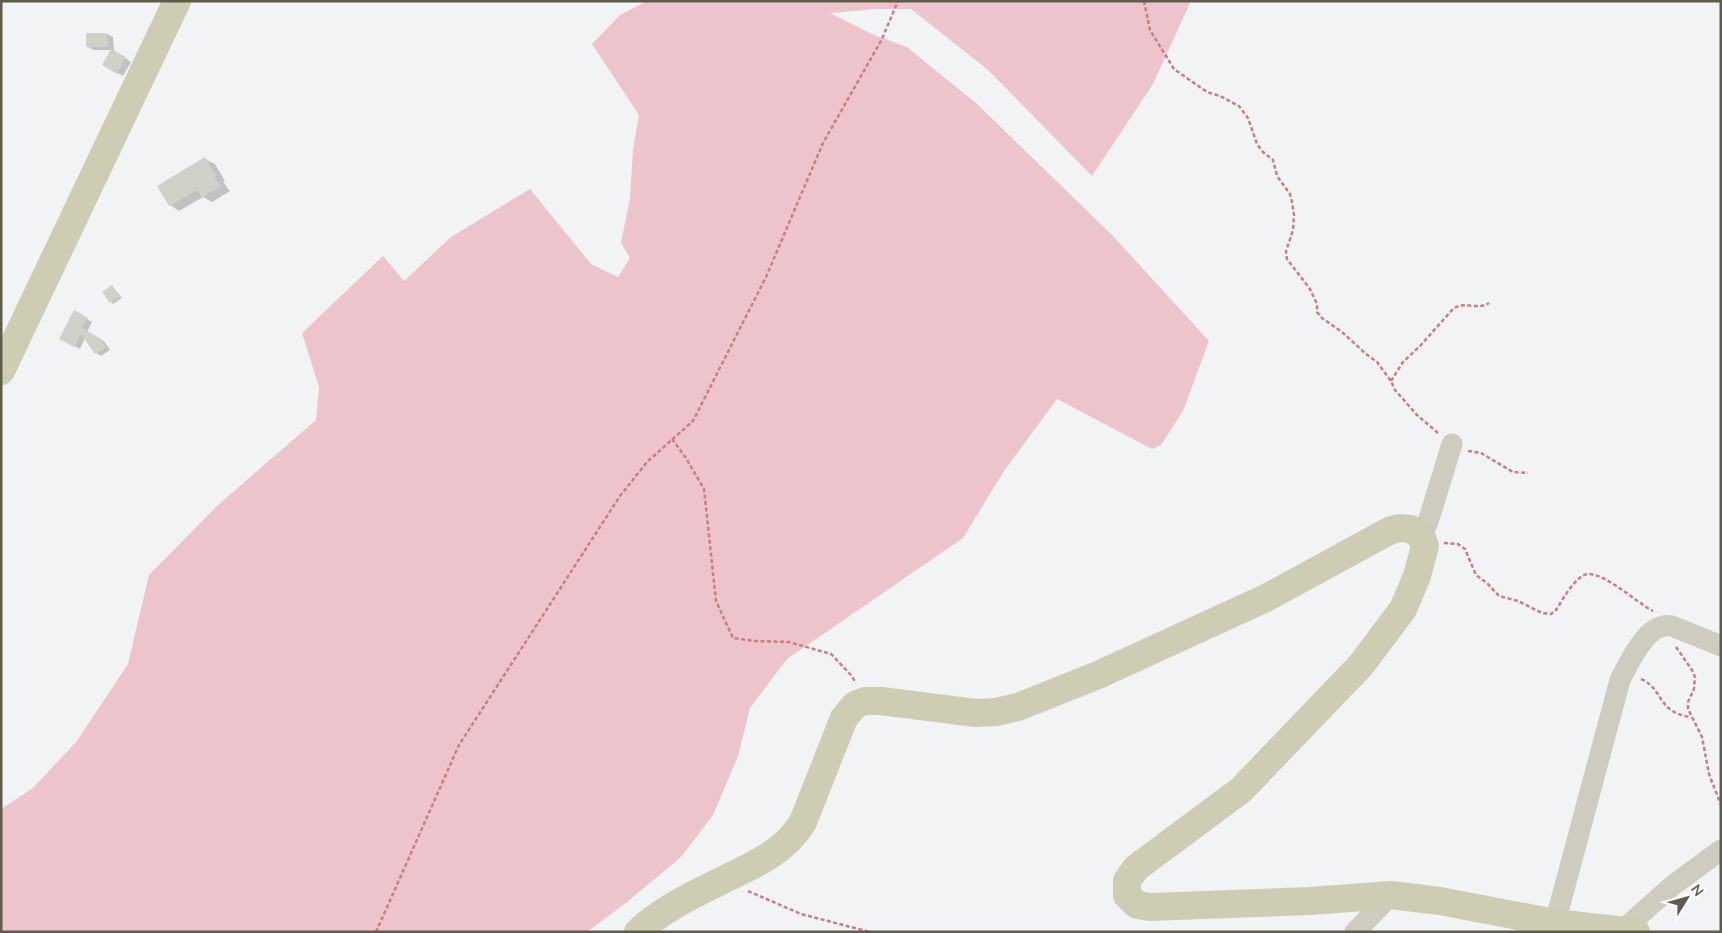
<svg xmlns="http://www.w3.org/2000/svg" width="1722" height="933" viewBox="0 0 1722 933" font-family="'Nunito Sans',sans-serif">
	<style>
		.green { fill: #eec4cc }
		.shadow { fill: #0003 }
		.building { fill: #d0d1c9 }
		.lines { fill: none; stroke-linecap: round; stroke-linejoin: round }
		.path { stroke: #cb7d83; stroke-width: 2.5; stroke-dasharray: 4 2.5; stroke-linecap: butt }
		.minor { stroke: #ceccbe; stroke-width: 21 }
		.major { stroke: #cfccb4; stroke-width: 28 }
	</style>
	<rect width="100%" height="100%" fill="#f2f3f4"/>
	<path class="green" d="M647,1H1191L1153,84L1092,176L988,70L911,9H876L830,13L874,35L907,47L977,104L1113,236L1209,341L1183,411L1161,445L1152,449L1057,399L1004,471L963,538L787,659L750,708L738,756L713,815L681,857L627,902L587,932H1V809L33,788L77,741L128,664L149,575L217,506L316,420L319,387L302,333L383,256L404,281L451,237L530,189L591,264L618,277L630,258L621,243L630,198L633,150L639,115L592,44L620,15Z"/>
	<g class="shadow">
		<path d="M87,34H107L113,37L114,51L131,62L123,76L104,65L112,50H94L88,47Z"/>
		<path d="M205,159L215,164L225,181L223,182L230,191L212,202L203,197L179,211L170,205Z"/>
		<path d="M112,286L122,298L113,304L104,292Z"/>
		<path d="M74,312L92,322L87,332L104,341L110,350L101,356L96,353L85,338L80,349L61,338Z"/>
	</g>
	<g class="building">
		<path d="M86,33H107L108,47H86Z"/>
		<path d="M111,49L126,57L117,74L102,65Z"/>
		<path d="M205,157L216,176L214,177L221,186L202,197L197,190L169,206L157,186Z"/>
		<path d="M112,285L120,297L110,303L102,292Z"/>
		<path d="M74,310L88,318L82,328L98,337L106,347L95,354L81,334L74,347L59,339Z"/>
	</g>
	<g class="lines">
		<g class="path">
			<path d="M1144,1L1150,30L1174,69L1207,92L1220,96L1239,106L1248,118L1257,144L1263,152L1273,160L1277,176L1290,194L1292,202L1294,215L1293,230L1286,251L1287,259L1310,289L1317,304V312L1322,318L1342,332L1366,354L1377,362L1391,381L1395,390L1417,415L1438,433"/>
			<path d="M1391,381L1403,362L1420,346L1453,309C1465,300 1477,311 1489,303"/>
			<path d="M672,439L686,458L704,489L716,601L733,638L755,641L789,642L831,654L851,675L856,683"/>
			<path d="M1468,451L1481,453L1513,472L1528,473"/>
			<path d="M1444,543L1458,544L1465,549L1476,575L1487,583L1499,596L1518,601L1542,613L1551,614L1556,610C1563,599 1571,584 1582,576C1597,565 1638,604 1653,611"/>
			<path d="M1676,647L1692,670L1695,677L1694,689L1688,702V709L1702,737L1709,774L1721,805"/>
			<path d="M1641,679C1664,689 1657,713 1691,717"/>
			<path d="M748,891L801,914L870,932"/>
			<path d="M376,932L459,745L620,496L647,462L693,421L766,277L823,143L882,39L898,1"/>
		</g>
		<g class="minor">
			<path d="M1421,536L1428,522L1452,444"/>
			<path d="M1555,923L1620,680C1629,663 1647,621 1672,626L1721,646"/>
			<path d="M1623,930L1672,886L1721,850"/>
			<path d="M1355,932L1391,895"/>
		</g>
		<g class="major">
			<path d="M1,371L177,1"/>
			<path d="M638,932C662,909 694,894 723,880C754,865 785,852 803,822L844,718L855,705L865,701H881L976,713L996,712L1018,707L1098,675L1266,598L1389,531L1399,528L1411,529L1421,536L1425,546L1417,576L1403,609L1361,665L1241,790L1136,868L1127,881V895L1137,905L1150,907L1310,901L1391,895L1440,901L1555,923L1636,932"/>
		</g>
	</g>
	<rect width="1722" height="933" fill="none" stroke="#5f5d4a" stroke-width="5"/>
	<g transform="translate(1687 898) rotate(53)" stroke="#ffffff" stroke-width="4" paint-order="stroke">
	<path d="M0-4L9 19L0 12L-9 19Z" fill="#5f5d4a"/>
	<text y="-8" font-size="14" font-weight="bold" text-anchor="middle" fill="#5f5d4a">N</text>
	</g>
</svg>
